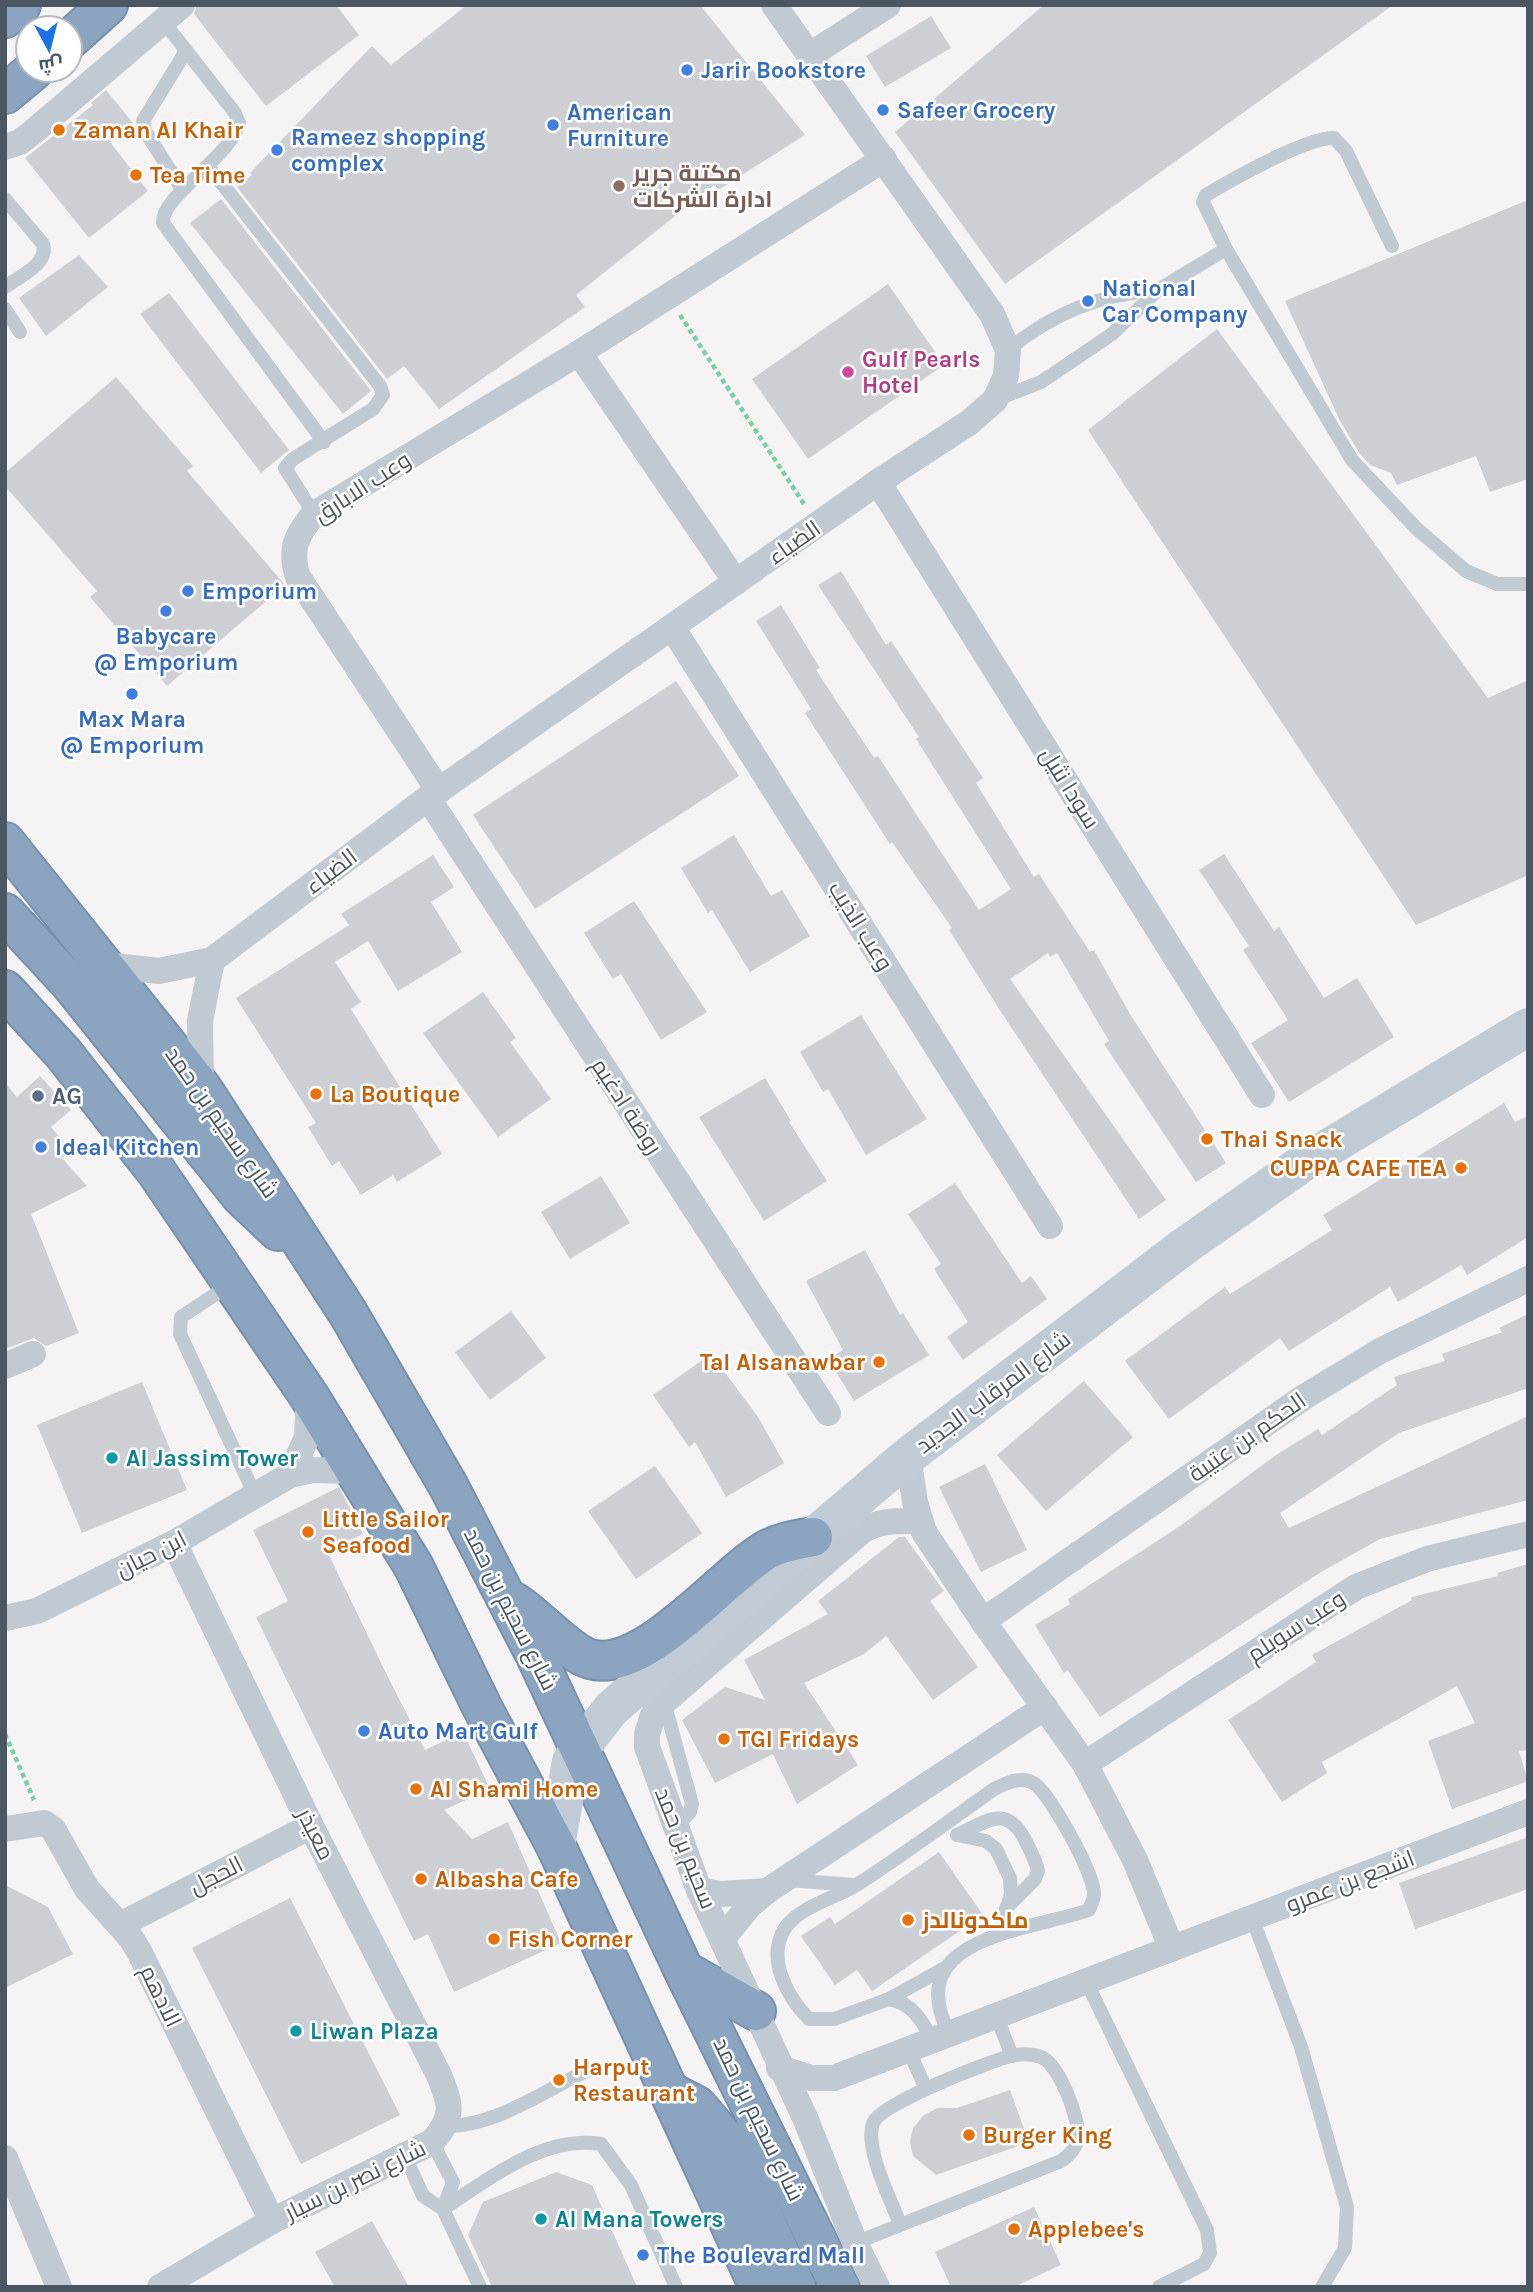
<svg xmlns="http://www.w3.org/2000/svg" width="1533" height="2292" viewBox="0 0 1533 2292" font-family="Karla,Cairo,sans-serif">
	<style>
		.building { fill: #cdcfd5 }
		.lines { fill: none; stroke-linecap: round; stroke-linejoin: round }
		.highway-casing { stroke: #7690ad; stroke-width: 42 }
		.path { stroke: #7ad0a6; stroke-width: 4.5; stroke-dasharray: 5 3.5; stroke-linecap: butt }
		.lane { stroke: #c1cad2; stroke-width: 14 }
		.street { stroke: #c1cad2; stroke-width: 26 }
		.secondary { stroke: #c1cbd6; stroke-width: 38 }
		.highway { stroke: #8ba5c1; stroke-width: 38 }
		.shop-dot { fill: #3f7fe0; stroke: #fff; stroke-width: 2.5 }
		.food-dot { fill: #e8710a; stroke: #fff; stroke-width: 2.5 }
		.education-dot { fill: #8d6e63; stroke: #fff; stroke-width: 2.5 }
		.hotel-dot { fill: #d1479c; stroke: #fff; stroke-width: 2.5 }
		.service-dot { fill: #5c6f8a; stroke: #fff; stroke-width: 2.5 }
		.culture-dot { fill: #0f9aa8; stroke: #fff; stroke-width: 2.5 }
		.labels { text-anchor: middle; stroke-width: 5; stroke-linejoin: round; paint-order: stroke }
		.shop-label { font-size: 23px; font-weight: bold; fill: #366cbe; stroke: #fff; text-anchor: start }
		.food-label { font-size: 23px; font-weight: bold; fill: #c56008; stroke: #fff; text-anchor: start }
		.education-label { font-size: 23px; font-weight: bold; fill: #785e54; stroke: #fff; text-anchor: start }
		.hotel-label { font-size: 23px; font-weight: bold; fill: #b23c85; stroke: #fff; text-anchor: start }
		.street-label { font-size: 23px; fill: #4a5661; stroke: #fff }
		.service-label { font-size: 23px; font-weight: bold; fill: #4e5e75; stroke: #fff; text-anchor: start }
		.culture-label { font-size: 23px; font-weight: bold; fill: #0d838f; stroke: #fff; text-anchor: start }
	</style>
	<rect width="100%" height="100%" fill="#f5f3f3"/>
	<g class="building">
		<path d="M197,5H336L359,35L266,106L194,14Z"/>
		<path d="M467,5H700L805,135L718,190L714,185L576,295L585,307L439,409L404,366L387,379L237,187L252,175L250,173L372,46L391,65Z"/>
		<path d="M1044,5H1393L1005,284L895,132Z"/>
		<path d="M931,16L951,48L885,87L866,56Z"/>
		<path d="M106,90L133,123L110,142L148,191L89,238L25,158L93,105L91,103Z"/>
		<path d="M221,199L371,391L343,414L190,223Z"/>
		<path d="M1528,200V479L1490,492L1476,456L1397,485L1391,473L1370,465L1360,454L1340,421L1285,301Z"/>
		<path d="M79,255L108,287L46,336L19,298Z"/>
		<path d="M888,284L944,365L808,459L752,379Z"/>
		<path d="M169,293L289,450L261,473L140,314Z"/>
		<path d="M1217,329L1488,698L1528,680V875L1416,925L1088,430Z"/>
		<path d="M116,377L193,466L187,471L285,585L167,686L90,597L97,591L5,486V473Z"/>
		<path d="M841,571L886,645L891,641L983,778L976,783L1034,877L1039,874L1090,952L1094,950L1130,1014L1226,1163L1196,1182L1104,1044L1109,1041L1057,953L1050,957L1048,953L1010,979L1166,1200L1139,1219L1001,1012L949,930L952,928L892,842L890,844L805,713L811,709L756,621L781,605L820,668L816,670L874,758L878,756L979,910L1011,889L916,739L919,737L818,585Z"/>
		<path d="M676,681L739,776L535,909L473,815Z"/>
		<path d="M734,835L771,896L782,890L810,936L750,972L712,910L708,913L681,868Z"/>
		<path d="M1224,854L1274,931L1279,927L1324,998L1357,978L1394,1037L1289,1102L1251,1043L1288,1020L1243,950L1249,946L1199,870Z"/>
		<path d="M433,855L454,887L431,902L462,952L398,991L368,941L335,962L361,1002L351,1009L442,1154L397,1182L393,1175L361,1195L339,1161L332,1166L308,1127L316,1123L236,998L349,925L341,914Z"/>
		<path d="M634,901L707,1012L661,1040L621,974L613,979L584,933Z"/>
		<path d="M483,992L516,1038L510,1042L551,1099L498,1137L423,1033Z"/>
		<path d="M861,1015L927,1119L866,1155L828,1089L823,1092L800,1052Z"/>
		<path d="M40,1076L71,1110L51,1127L71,1150L62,1158L87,1186L31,1214L79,1333L46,1346L34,1338L5,1349V1083L17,1097Z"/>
		<path d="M765,1078L791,1121L789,1122L827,1181L764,1221L699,1117Z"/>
		<path d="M1504,1103L1515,1122L1528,1116V1237L1467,1275L1461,1265L1398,1302L1390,1287L1289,1351L1280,1338L1169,1419L1125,1361L1225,1287L1230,1294L1332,1230L1323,1215Z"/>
		<path d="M601,1176L630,1223L570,1259L541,1212Z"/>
		<path d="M955,1183L1022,1283L1031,1276L1047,1299L963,1360L947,1337L968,1322L934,1269L941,1264L908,1214Z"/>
		<path d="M865,1250L900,1315L903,1313L929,1355L854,1401L828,1359L843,1350L806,1281Z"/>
		<path d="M511,1311L546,1358L490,1400L455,1352Z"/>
		<path d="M1528,1314V1388L1399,1433L1280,1513L1289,1528L1528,1416V1500L1380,1539L1321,1572L1100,1717L1068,1671L1064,1673L1035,1625L1070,1604L1068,1599L1180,1526L1276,1455L1318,1429L1322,1435L1397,1385L1394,1377L1445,1361L1442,1354L1502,1332L1499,1328Z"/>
		<path d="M711,1354L758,1417L784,1463L726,1497L695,1442L689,1447L653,1395Z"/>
		<path d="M1084,1381L1133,1437L1046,1511L997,1455Z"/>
		<path d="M142,1382L187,1490L82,1533L37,1425Z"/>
		<path d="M985,1464L1027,1550L981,1572L939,1487Z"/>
		<path d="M655,1466L702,1533L636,1579L588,1511Z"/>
		<path d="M339,1487L363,1534L327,1551L385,1671L425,1750L463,1732L490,1789L444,1810L472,1839L508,1822L561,1943L454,1992L428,1934L414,1941L256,1617L288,1601L253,1530Z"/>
		<path d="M899,1537H905L944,1591L930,1601L978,1667L933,1700L886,1636L864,1654L804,1683L858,1765L797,1804L773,1754L715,1783L682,1720L725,1687L765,1700L744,1660L828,1614L818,1601Z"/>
		<path d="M1528,1564V1750L1519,1751L1528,1781L1452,1809L1428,1741L1475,1723L1457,1686L1322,1762L1327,1773L1282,1802L1228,1720L1316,1662L1312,1655L1412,1600L1411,1597L1498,1576L1497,1573Z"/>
		<path d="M1528,1837V1889L1415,1929L1399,1883Z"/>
		<path d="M939,1852L983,1915L872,1991L857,1970L835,1985L801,1936L830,1917L835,1924Z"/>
		<path d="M5,1885L48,1907L73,1954L5,1988Z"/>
		<path d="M290,1898L400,2115L301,2164L192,1948Z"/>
		<path d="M1010,2090L1029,2142L936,2175L913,2156L910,2142L913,2128L923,2116L937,2108H957Z"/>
		<path d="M556,2172L592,2185L637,2287H492L468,2235L483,2202Z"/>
		<path d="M1034,2207L1061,2265L1014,2287H951L935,2252Z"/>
		<path d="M372,2221L409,2287H335L315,2252Z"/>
	</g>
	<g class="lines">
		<defs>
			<g id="highway">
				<path d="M5,18L21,5"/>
				<path d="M70,39L108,5"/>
				<path d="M5,94L34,70"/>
				<path d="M5,842L201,1087L348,1313L449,1487L536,1656L684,1971L840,2287"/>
				<path d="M5,913L70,983L242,1197L278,1231"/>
				<path d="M5,990L63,1053L156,1171L309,1396L414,1567L482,1707L556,1846L759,2287"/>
				<path d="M514,1602C538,1617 568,1653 590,1659C644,1675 722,1576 767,1550C781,1542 798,1540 813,1537"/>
				<path d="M685,1971L756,2011"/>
				<path d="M672,2093L697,2106L728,2142L796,2287"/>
			</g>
		</defs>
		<use href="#highway" class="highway-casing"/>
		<g class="path">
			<path d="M680,315L804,504"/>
			<path d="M5,1734L34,1800"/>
		</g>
		<g class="lane">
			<path d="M163,21L235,113L239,123C231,157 160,197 163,223L324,442"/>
			<path d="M209,167L380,386L383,395L373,409L293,459L285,468L314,514"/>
			<path d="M182,189L145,131L143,121L186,51"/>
			<path d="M5,199L43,244C49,264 20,276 5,287"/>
			<path d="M1392,246L1346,151L1334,138C1307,137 1231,180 1206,195L1203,202L1226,249L1352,460L1416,528L1466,571L1497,584H1528"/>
			<path d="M5,309L20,332"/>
			<path d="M1008,350C1053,313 1100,294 1158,290"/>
			<path d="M998,399L1041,382L1062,368L1112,334L1158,290L1226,249"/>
			<path d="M231,1284L181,1317L180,1334L255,1495"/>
			<path d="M664,1702L692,1804L690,1812L676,1827"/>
			<path d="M957,1835C986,1822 1006,1803 1025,1840C1030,1850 1036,1860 1038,1871L1035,1879L1006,1908"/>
			<path d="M958,1835L986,1841L996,1849L1010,1878L1011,1894L999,1934"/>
			<path d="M787,1880L854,1885"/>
			<path d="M1252,1918L1301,2047L1347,2207L1345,2248L1322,2287"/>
			<path d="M1086,1981L1207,2230L1210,2253L1204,2264L1159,2287"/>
			<path d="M889,1999L943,1969"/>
			<path d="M996,2015L1012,2056"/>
			<path d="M932,2040C922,2020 912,2003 889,1999L834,2019H809C787,1997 766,1958 785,1928C800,1906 836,1898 858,1884C905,1854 949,1821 994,1789C1006,1783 1022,1775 1035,1784C1051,1796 1095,1875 1094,1894C1094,1899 1091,1905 1089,1910C1028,1931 900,1937 949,2033"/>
			<path d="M908,2049L926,2089"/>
			<path d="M447,2126C496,2126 546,2090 590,2069"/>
			<path d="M432,2142L453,2182L443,2209"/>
			<path d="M406,2158L423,2196L443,2209L480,2287"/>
			<path d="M443,2209C489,2179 543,2135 601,2144L631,2185L676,2287"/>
			<path d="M855,2243L1061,2161C1070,2155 1077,2148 1078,2136C1079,2117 1059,2064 1041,2057C1033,2054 1023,2054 1015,2055C991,2060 880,2104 873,2123C864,2148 891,2200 900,2224"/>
		</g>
		<g class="street">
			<path d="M810,55L888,5"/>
			<path d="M5,147L20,142L33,132L182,5"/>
			<path d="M579,353L736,582"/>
			<path d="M878,482L1262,1095"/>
			<path d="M672,627L1050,1226"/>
			<path d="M439,791L298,577C289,550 296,535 314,514L579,353L884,159"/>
			<path d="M428,798L828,1413"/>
			<path d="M105,965L159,971L212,960L428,798L878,482L970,422L995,400L1006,376L1008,350L992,314L774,5"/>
			<path d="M201,1087L200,1021L212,960"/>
			<path d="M5,1366L33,1354"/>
			<path d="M908,1456L915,1502L924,1532L983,1621L1085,1764L1135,1860L1172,1949"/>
			<path d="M290,1475L307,1437L309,1397"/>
			<path d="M5,1618L37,1611L174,1543L290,1475L312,1470L357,1471"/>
			<path d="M983,1621L1304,1397L1380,1351L1528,1279"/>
			<path d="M1085,1764L1356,1587L1427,1559L1528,1534"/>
			<path d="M5,1829L44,1823L53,1829L87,1889L131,1938L140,1953L272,2221"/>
			<path d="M699,1890L721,1894L767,1891"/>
			<path d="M120,1925L311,1826"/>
			<path d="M723,1938L750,1905L767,1891L1045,1707"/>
			<path d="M779,2068L811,2078H834L1528,1812"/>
			<path d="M5,2158L59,2287"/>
			<path d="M160,2287L272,2221L432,2142C455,2116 451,2105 439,2075L311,1826L174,1543"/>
			<path d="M877,2287L855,2243L806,2120L699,1890L658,1777L647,1747V1734L653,1715L664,1702L862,1531C880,1520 898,1521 920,1521"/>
		</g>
		<path class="secondary" d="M556,1846L571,1761L611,1709L908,1456L1186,1245L1303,1163L1528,1027"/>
		<use href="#highway" class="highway"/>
	</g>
	<g class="shop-dot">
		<circle cx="687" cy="70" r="7"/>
		<circle cx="883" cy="110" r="7"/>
		<circle cx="553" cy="125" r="7"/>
		<circle cx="277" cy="150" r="7"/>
		<circle cx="1088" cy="301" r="7"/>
		<circle cx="188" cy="591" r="7"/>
		<circle cx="166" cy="611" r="7"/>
		<circle cx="132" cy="694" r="7"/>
		<circle cx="41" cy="1147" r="7"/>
		<circle cx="364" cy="1731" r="7"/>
		<circle cx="643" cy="2255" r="7"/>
	</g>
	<g class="food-dot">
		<circle cx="59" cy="130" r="7"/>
		<circle cx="136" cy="175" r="7"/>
		<circle cx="316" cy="1094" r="7"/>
		<circle cx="1207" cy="1139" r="7"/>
		<circle cx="1461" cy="1168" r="7"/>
		<circle cx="879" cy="1362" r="7"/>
		<circle cx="308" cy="1532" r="7"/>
		<circle cx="724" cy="1739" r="7"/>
		<circle cx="416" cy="1789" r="7"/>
		<circle cx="421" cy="1879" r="7"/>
		<circle cx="908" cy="1920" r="7"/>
		<circle cx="494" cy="1939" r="7"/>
		<circle cx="559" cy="2080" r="7"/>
		<circle cx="969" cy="2135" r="7"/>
		<circle cx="1014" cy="2229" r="7"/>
	</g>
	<circle class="education-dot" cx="619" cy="186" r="7"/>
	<circle class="hotel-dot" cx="848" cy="372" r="7"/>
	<circle class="service-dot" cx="38" cy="1096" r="7"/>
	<g class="culture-dot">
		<circle cx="112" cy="1458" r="7"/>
		<circle cx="296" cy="2031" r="7"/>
		<circle cx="541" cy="2219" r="7"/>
	</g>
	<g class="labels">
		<g class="shop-label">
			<text x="701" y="78">Jarir Bookstore</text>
			<text x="897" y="118">Safeer Grocery</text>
			<text x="567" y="120">American<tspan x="567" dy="26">Furniture</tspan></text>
			<text x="291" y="145">Rameez shopping<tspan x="291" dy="26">complex</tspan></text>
			<text x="1102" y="296">National<tspan x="1102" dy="26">Car Company</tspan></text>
			<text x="202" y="599">Emporium</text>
			<text x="166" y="644" text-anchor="middle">Babycare<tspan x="166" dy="26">@ Emporium</tspan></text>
			<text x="132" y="727" text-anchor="middle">Max Mara<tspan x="132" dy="26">@ Emporium</tspan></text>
			<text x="55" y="1155">Ideal Kitchen</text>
			<text x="378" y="1739">Auto Mart Gulf</text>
			<text x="657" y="2263">The Boulevard Mall</text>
		</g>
		<g class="food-label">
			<text x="73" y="138">Zaman Al Khair</text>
			<text x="150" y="183">Tea Time</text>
			<text x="330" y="1102">La Boutique</text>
			<text x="1221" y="1147">Thai Snack</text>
			<text x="1447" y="1176" text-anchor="end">CUPPA CAFE TEA</text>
			<text x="865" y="1370" text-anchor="end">Tal Alsanawbar</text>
			<text x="322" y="1527">Little Sailor<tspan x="322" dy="26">Seafood</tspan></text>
			<text x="738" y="1747">TGI Fridays</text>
			<text x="430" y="1797">Al Shami Home</text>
			<text x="435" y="1887">Albasha Cafe</text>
			<text x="922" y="1928">ماكدونالدز</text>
			<text x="508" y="1947">Fish Corner</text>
			<text x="573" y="2075">Harput<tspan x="573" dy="26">Restaurant</tspan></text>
			<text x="983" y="2143">Burger King</text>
			<text x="1028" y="2237">Applebee's</text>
		</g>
		<g class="education-label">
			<text x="633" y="181">مكتبة جرير<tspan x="633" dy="26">ادارة الشركات</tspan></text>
		</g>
		<g class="hotel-label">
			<text x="862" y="367">Gulf Pearls<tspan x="862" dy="26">Hotel</tspan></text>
		</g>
		<g class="street-label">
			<text transform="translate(362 487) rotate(-33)" y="8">وعب الابارق</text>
			<text transform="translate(794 542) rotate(-35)" y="8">الضياء</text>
			<text transform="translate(1070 788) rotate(58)" y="8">سودا نثيل</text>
			<text transform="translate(331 871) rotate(-37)" y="8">الضياء</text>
			<text transform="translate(861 926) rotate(58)" y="8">وعب الذيب</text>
			<text transform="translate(627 1106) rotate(57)" y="8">روضة ادغيم</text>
			<text transform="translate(222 1122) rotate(55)" y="8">شارع سحيم بن حمد</text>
			<text transform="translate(993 1392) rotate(-37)" y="8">شارع المرقاب الجديد</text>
			<text transform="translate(1247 1437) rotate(-35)" y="8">الحكم بن عتيبة</text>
			<text transform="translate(151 1554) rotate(-27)" y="8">ابن حيان</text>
			<text transform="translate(511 1609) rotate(63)" y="8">شارع سحيم بن حمد</text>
			<text transform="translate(1296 1626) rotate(-33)" y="8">وعب سويلم</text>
			<text transform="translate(316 1834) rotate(63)" y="8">معيذر</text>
			<text transform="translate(686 1848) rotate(68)" y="8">سحيم بن حمد</text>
			<text transform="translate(216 1875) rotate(-27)" y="8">الحجل</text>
			<text transform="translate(1350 1881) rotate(-21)" y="8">اشجع بن عمرو</text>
			<text transform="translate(161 1996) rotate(64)" y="8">الادهم</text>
			<text transform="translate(759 2119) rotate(64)" y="8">شارع سحيم بن حمد</text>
			<text transform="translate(355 2180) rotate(-26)" y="8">شارع نصر بن سيار</text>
		</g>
		<g class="service-label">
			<text x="52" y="1104">AG</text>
		</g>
		<g class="culture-label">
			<text x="126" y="1466">Al Jassim Tower</text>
			<text x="310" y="2039">Liwan Plaza</text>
			<text x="555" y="2227">Al Mana Towers</text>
		</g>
	</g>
	<rect width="1533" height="2292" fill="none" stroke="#4a5661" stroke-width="14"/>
	<g transform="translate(49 49) rotate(173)"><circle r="33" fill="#ffffff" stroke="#b7bbc0" stroke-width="2"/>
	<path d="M0-5L12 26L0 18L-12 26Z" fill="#1a73e8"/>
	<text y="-10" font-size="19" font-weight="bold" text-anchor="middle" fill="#4a5661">ش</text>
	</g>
</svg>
